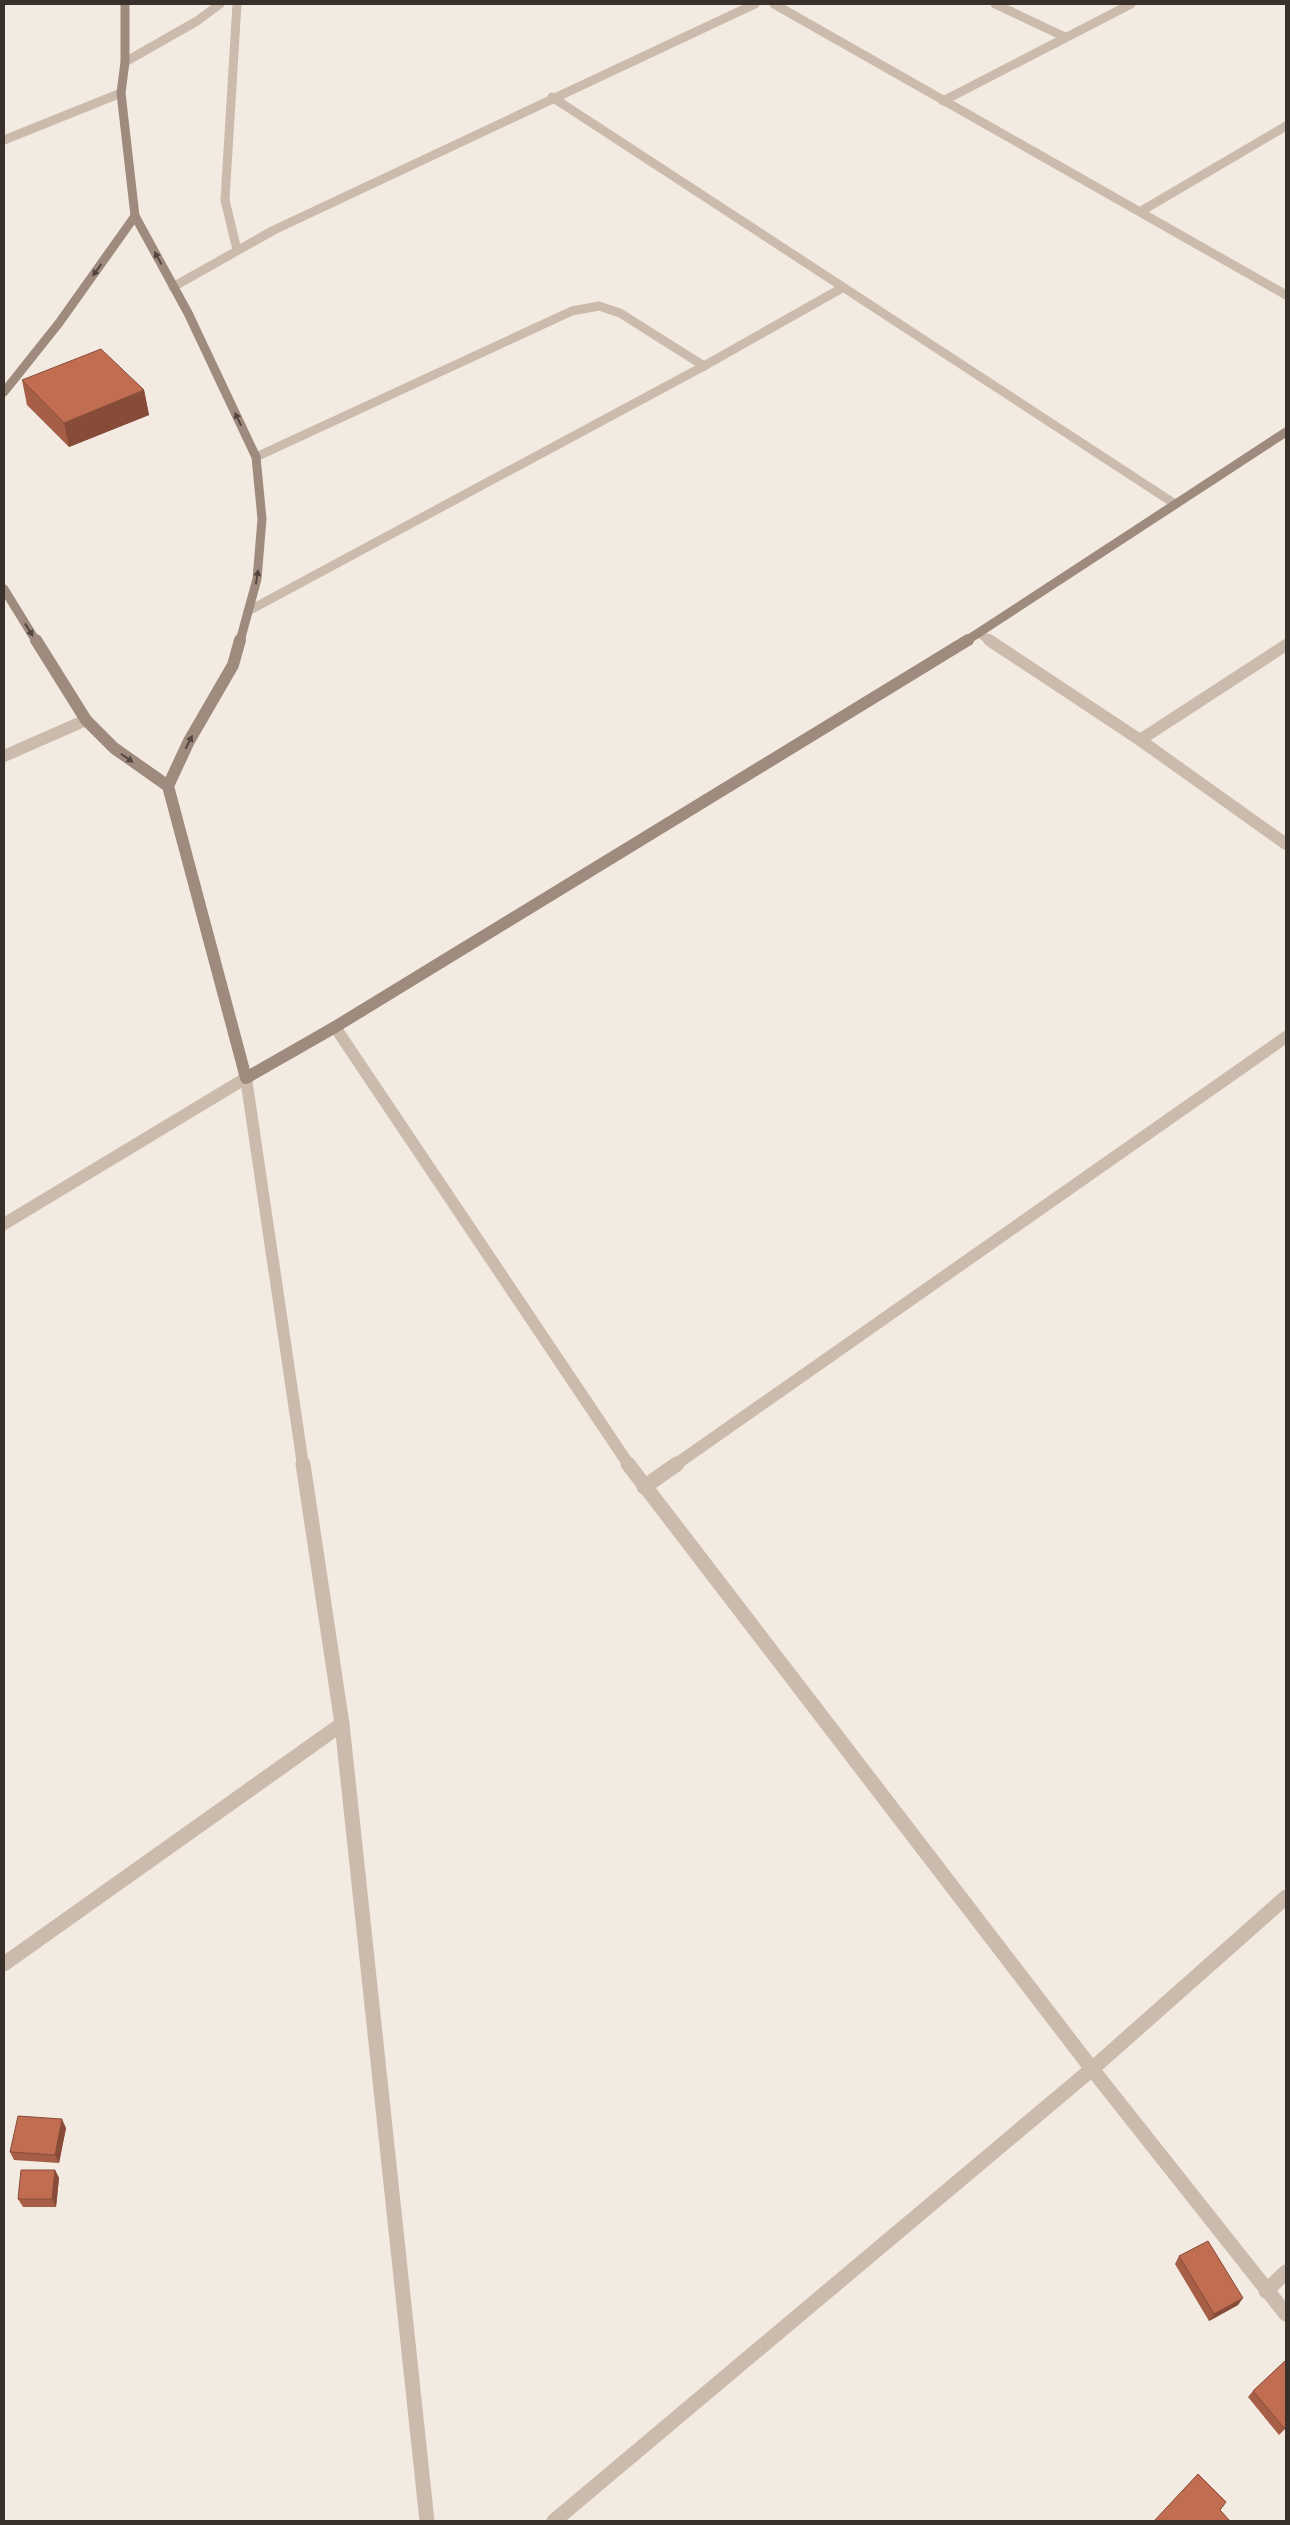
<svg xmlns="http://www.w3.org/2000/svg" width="1290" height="2525" viewBox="0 0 1290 2525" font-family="'Space Grotesk',sans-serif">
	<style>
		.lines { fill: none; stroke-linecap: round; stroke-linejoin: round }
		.street-far2 { stroke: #cbbbad; stroke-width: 9 }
		.street-far1 { stroke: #cbbbad; stroke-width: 12 }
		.street { stroke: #cbbbad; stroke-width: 15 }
		.secondary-far1 { stroke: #9f8a7e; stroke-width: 9 }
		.secondary { stroke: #9f8a7e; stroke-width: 12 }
		.wall { fill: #a65e46 }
		.shaded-wall { fill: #874c39 }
		.building { fill: #c16d51; stroke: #874c39 }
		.oneway { fill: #534640 }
	</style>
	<rect width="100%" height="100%" fill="#f3ebe1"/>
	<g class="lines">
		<g class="street-far2">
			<path d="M237,4L225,200L237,250"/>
			<path d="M774,4L1286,295"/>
			<path d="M995,4L1065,37"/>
			<path d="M125,62L197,21L220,4"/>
			<path d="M552,97L1175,504"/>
			<path d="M943,101L1131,4"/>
			<path d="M4,140L121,93"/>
			<path d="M1143,210L1286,126"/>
			<path d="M173,287L274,230L755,4"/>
			<path d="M256,457L572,311L599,306L620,313L704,366"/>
			<path d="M248,611L704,366L842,288"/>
			<path d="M979,633L991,641"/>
		</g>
		<g class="street-far1">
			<path d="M989,640L1140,740L1286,844"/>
			<path d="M1140,740L1286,645"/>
			<path d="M4,756L86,720"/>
			<path d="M335,1027L629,1465"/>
			<path d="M4,1224L246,1078L303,1465"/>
			<path d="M675,1465L1286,1037"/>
		</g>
		<g class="street">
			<path d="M303,1464L342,1724L427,2521"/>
			<path d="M628,1464L1092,2069L1286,2314"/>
			<path d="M644,1487L677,1464"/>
			<path d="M4,1964L342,1724"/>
			<path d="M1266,2291L1286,2272"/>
			<path d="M554,2521L1092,2069L1286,1897"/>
		</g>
		<g class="secondary-far1">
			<path d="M125,4V62L121,93L135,216L188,313L256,457L262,519L257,579L240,641"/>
			<path d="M4,392L59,323L135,216"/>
			<path d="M4,589L36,641"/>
			<path d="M966,641L1286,432"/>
		</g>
		<g class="secondary">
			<path d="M36,640L86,720L114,748L168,786L246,1078L335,1027L968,640"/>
			<path d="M168,786L189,741L233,665L240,640"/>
		</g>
	</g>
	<g class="wall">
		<path d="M22,380L144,390L149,415L69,447L27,405Z"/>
		<path d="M66,2128L59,2163L14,2160L10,2152Z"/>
		<path d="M55,2170L59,2178L56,2207H23L18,2199Z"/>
		<path d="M1179,2256L1238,2305L1209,2321L1175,2264Z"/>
		<path d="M1286,2360V2428L1279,2435L1248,2397L1253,2391Z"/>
	</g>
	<g class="shaded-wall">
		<path d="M144,390L149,415L69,447L64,423Z"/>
		<path d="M62,2119L66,2128L59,2163L55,2155Z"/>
		<path d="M55,2170L59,2178L56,2207L52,2199Z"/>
		<path d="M1243,2298L1238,2305L1209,2321L1214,2314Z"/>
	</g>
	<g class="building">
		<path d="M101,349L144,390L64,423L22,380Z"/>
		<path d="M18,2116L62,2119L55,2155L10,2152Z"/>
		<path d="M21,2170H55L52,2199H18Z"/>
		<path d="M1208,2241L1243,2298L1214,2314L1179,2256Z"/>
		<path d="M1286,2360V2427L1284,2428L1253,2391Z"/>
		<path d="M1198,2474L1226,2502L1220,2510L1230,2521H1154Z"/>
	</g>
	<defs><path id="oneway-solid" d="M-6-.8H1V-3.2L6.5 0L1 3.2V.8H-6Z" transform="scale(1.25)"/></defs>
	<g class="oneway">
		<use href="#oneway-solid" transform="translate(158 258) rotate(-119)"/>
		<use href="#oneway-solid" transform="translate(97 270) rotate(126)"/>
		<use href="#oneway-solid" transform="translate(238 419) rotate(-115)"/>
		<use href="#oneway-solid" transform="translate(257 577) rotate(-81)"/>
		<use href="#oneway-solid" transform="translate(29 630) rotate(58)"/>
		<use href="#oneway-solid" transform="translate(189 742) rotate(-63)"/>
		<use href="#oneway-solid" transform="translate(127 758) rotate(35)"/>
	</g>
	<rect width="1290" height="2525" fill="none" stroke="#3a302b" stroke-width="10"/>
</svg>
